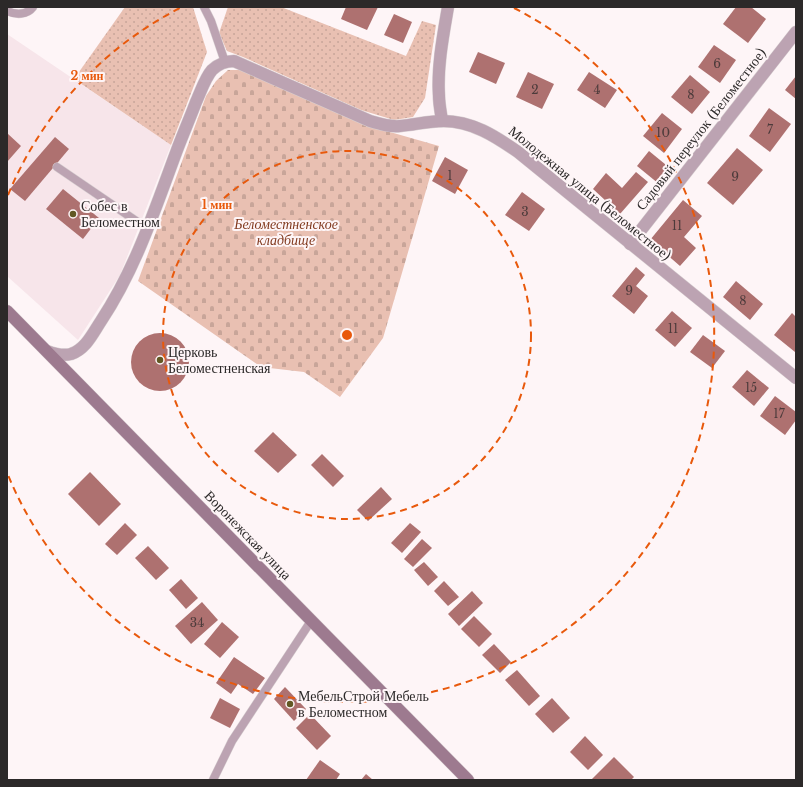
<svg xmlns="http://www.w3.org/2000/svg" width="803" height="787" viewBox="0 0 803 787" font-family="'Libre Baskerville',serif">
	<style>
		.built { fill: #f7e5ea }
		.cemetery { fill: url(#cemetery-stones) }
		.garden { fill: url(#garden-dots) }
		.building { fill: #ae7170 }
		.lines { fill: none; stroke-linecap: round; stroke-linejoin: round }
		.lane-casing { stroke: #d8d0d2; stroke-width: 9 }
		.street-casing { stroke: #d8d0d2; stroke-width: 13 }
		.secondary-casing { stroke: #d8d0d2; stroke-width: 13 }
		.lane { stroke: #bca3b2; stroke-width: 8 }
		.street { stroke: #bca3b2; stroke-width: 12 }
		.secondary { stroke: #9d7a8f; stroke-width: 12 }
		.ring { fill: none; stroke: #e8590c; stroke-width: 2; stroke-dasharray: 7 5 }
		.poi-dot { fill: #625824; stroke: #fef5f7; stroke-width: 1.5 }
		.labels { text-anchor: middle; stroke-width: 4; stroke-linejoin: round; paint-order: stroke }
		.number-label { font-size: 12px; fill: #4c3b3b }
		.street-label { font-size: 14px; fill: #2c2929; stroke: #fef5f7 }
		.poi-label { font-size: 14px; fill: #2c2929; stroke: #fef5f7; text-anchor: start }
		.park-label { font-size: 14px; font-style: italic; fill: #823a1f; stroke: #fef5f7 }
		.centre { fill: #e8590c; stroke: #fef5f7; stroke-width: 2 }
		.ring-label { font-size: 12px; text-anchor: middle; font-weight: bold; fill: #e8590c; stroke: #fef5f7; stroke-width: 4; stroke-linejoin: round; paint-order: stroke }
	</style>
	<defs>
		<pattern id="cemetery-stones" width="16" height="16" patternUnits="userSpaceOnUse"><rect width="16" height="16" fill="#e9c0b2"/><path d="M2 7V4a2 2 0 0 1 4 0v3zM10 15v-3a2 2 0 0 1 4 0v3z" fill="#c8a599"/></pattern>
		<pattern id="garden-dots" width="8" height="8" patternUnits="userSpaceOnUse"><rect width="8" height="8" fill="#e9c0b2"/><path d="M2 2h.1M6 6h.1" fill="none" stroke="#c8a599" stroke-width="1.8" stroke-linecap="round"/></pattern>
	</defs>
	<rect width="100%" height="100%" fill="#fef5f7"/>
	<path class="built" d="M7,34L171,145L120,275L78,340L7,276Z"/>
	<path class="cemetery" d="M228,70H246L369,126L439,146L383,338L340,397L304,372L261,367L138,281L206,96L216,81Z"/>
	<g class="garden">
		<path d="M125,7H193L207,52L171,145L74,79Z"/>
		<path d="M228,7H281L406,56L422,21L436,25L425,98L413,117L394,120L361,110L243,57L227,51L219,33Z"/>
	</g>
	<g class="building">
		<path d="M346,7H378L367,30L341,19Z"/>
		<path d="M736,7H751L766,19L748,43L723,24Z"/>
		<path d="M394,14L412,22L403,43L384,35Z"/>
		<path d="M714,45L736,60L720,83L698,67Z"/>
		<path d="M478,52L505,63L496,84L469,72Z"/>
		<path d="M528,72L554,84L542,109L516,97Z"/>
		<path d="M589,72L617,90L605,108L577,90Z"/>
		<path d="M690,75L710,92L692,114L671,97Z"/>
		<path d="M796,76V99L785,90Z"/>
		<path d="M769,108L791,124L770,152L749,136Z"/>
		<path d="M662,113L682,129L664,153L643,136Z"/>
		<path d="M7,133L21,146L7,162Z"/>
		<path d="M55,137L69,149L25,201L10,189Z"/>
		<path d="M737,148L763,170L733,205L707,183Z"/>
		<path d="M649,151L671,169L659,184L637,166Z"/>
		<path d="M445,157L468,170L455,194L432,181Z"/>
		<path d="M636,172L648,182L620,214L593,189L606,173L622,188Z"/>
		<path d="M63,189L99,218L83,239L46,209Z"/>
		<path d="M522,192L545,209L529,231L505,215Z"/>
		<path d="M683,200L702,216L684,237L696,248L680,266L650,240Z"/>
		<path d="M636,267L645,275L636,286L648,296L634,314L612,296Z"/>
		<path d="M736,281L763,304L750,320L723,297Z"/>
		<path d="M672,311L692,328L675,347L655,330Z"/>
		<path d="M792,313L796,317L795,352L774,335Z"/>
		<circle cx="160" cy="362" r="29"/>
		<path d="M703,335L725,351L712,368L690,352Z"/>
		<path d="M747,370L769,388L754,406L732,387Z"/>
		<path d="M775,396L796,412V420L785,435L760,416Z"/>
		<path d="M273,432L297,455L278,473L254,451Z"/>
		<path d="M322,454L344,476L333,487L311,465Z"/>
		<path d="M90,472L121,504L99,526L68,494Z"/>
		<path d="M381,487L392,499L368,521L357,510Z"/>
		<path d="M125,523L137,535L117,555L105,544Z"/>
		<path d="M410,523L421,532L402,553L391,543Z"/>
		<path d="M422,539L432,548L413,567L404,559Z"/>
		<path d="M148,546L169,568L156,580L135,558Z"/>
		<path d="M424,562L438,577L428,586L414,570Z"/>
		<path d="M181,579L198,598L186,609L169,590Z"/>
		<path d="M444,581L459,597L448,606L434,591Z"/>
		<path d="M472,591L483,603L459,626L448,614Z"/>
		<path d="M202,602L218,620L191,644L175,626Z"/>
		<path d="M474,616L492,634L479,647L461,629Z"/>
		<path d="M222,622L239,637L220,658L204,644Z"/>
		<path d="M494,644L511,662L500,673L482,655Z"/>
		<path d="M234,657L265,678L253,694L238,684L231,694L216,683Z"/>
		<path d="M517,670L540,696L529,706L505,680Z"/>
		<path d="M285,687L306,709L294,721L274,699Z"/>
		<path d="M220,698L240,709L230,728L210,718Z"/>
		<path d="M552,698L570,718L553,733L535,714Z"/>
		<path d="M310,714L331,736L317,750L296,728Z"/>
		<path d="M585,736L603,755L588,770L570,752Z"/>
		<path d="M614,757L634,777L631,780H593L592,779Z"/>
		<path d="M320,760L340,774L336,780H306Z"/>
		<path d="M366,774L373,780H361Z"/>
	</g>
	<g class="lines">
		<defs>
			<g id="lane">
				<path d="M204,7L211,21L225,62"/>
				<path d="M7,11C16,15 27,15 33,7"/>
				<path d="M57,167L148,229"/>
				<path d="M213,780L232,741L311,621"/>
			</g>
			<g id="street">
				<path d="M442,121C441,113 439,104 439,96C437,67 443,36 448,7"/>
				<path d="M630,244L796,32"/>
				<path d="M47,351C55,354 63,356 71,354C86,349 93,333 101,321C136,268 155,209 177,150C183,134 190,118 196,102C201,91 205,78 212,70C218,64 227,61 234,61L370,121C380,124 390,127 400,126C414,125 428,121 443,121C472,121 495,136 518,152L796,378"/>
			</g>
			<path id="secondary" d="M7,311L468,780"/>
		</defs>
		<use href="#lane" class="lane-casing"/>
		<use href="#street" class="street-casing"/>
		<use href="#secondary" class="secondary-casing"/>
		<use href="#lane" class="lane"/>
		<use href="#street" class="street"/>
		<use href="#secondary" class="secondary"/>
	</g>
	<g class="ring">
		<circle cx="347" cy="335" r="184"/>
		<path d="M8 195A367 367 0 0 1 180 8M514 8A367 367 0 1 1 8 475"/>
	</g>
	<g class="poi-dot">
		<circle cx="73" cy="214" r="4"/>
		<circle cx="160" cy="360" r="4"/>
		<circle cx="290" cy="704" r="4"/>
	</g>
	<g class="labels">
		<g class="number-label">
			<text x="717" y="68">6</text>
			<text x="535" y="94">2</text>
			<text x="597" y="94">4</text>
			<text x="691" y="99">8</text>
			<text x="770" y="134">7</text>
			<text x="663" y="137">10</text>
			<text x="450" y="180">1</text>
			<text x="735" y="181">9</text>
			<text x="525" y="216">3</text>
			<text x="677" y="230">11</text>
			<text x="629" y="295">9</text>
			<text x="743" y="305">8</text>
			<text x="673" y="333">11</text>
			<text x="751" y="392">15</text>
			<text x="779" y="418">17</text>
			<text x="197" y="627">34</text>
		</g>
		<g class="street-label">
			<text transform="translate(701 129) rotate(-52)" y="5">Садовый переулок (Беломестное)</text>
			<text transform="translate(590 193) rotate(39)" y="5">Молодежная улица (Беломестное)</text>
			<text transform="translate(248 535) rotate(46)" y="5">Воронежская улица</text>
		</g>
		<g class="poi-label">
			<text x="81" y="211">Собес в<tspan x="81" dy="16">Беломестном</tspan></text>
			<text x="168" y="357">Церковь<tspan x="168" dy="16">Беломестненская</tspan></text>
			<text x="298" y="701">МебельСтрой Мебель<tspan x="298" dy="16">в Беломестном</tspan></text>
		</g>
		<g class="park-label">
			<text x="286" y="229">Беломестненское<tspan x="286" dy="16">кладбище</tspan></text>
		</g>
	</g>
	<circle cx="347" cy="335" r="6" class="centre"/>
	<g class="ring-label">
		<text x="87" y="80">2 мин</text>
		<text x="217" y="209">1 мин</text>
	</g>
	<rect width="803" height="787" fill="none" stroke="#2c2929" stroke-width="16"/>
</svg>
